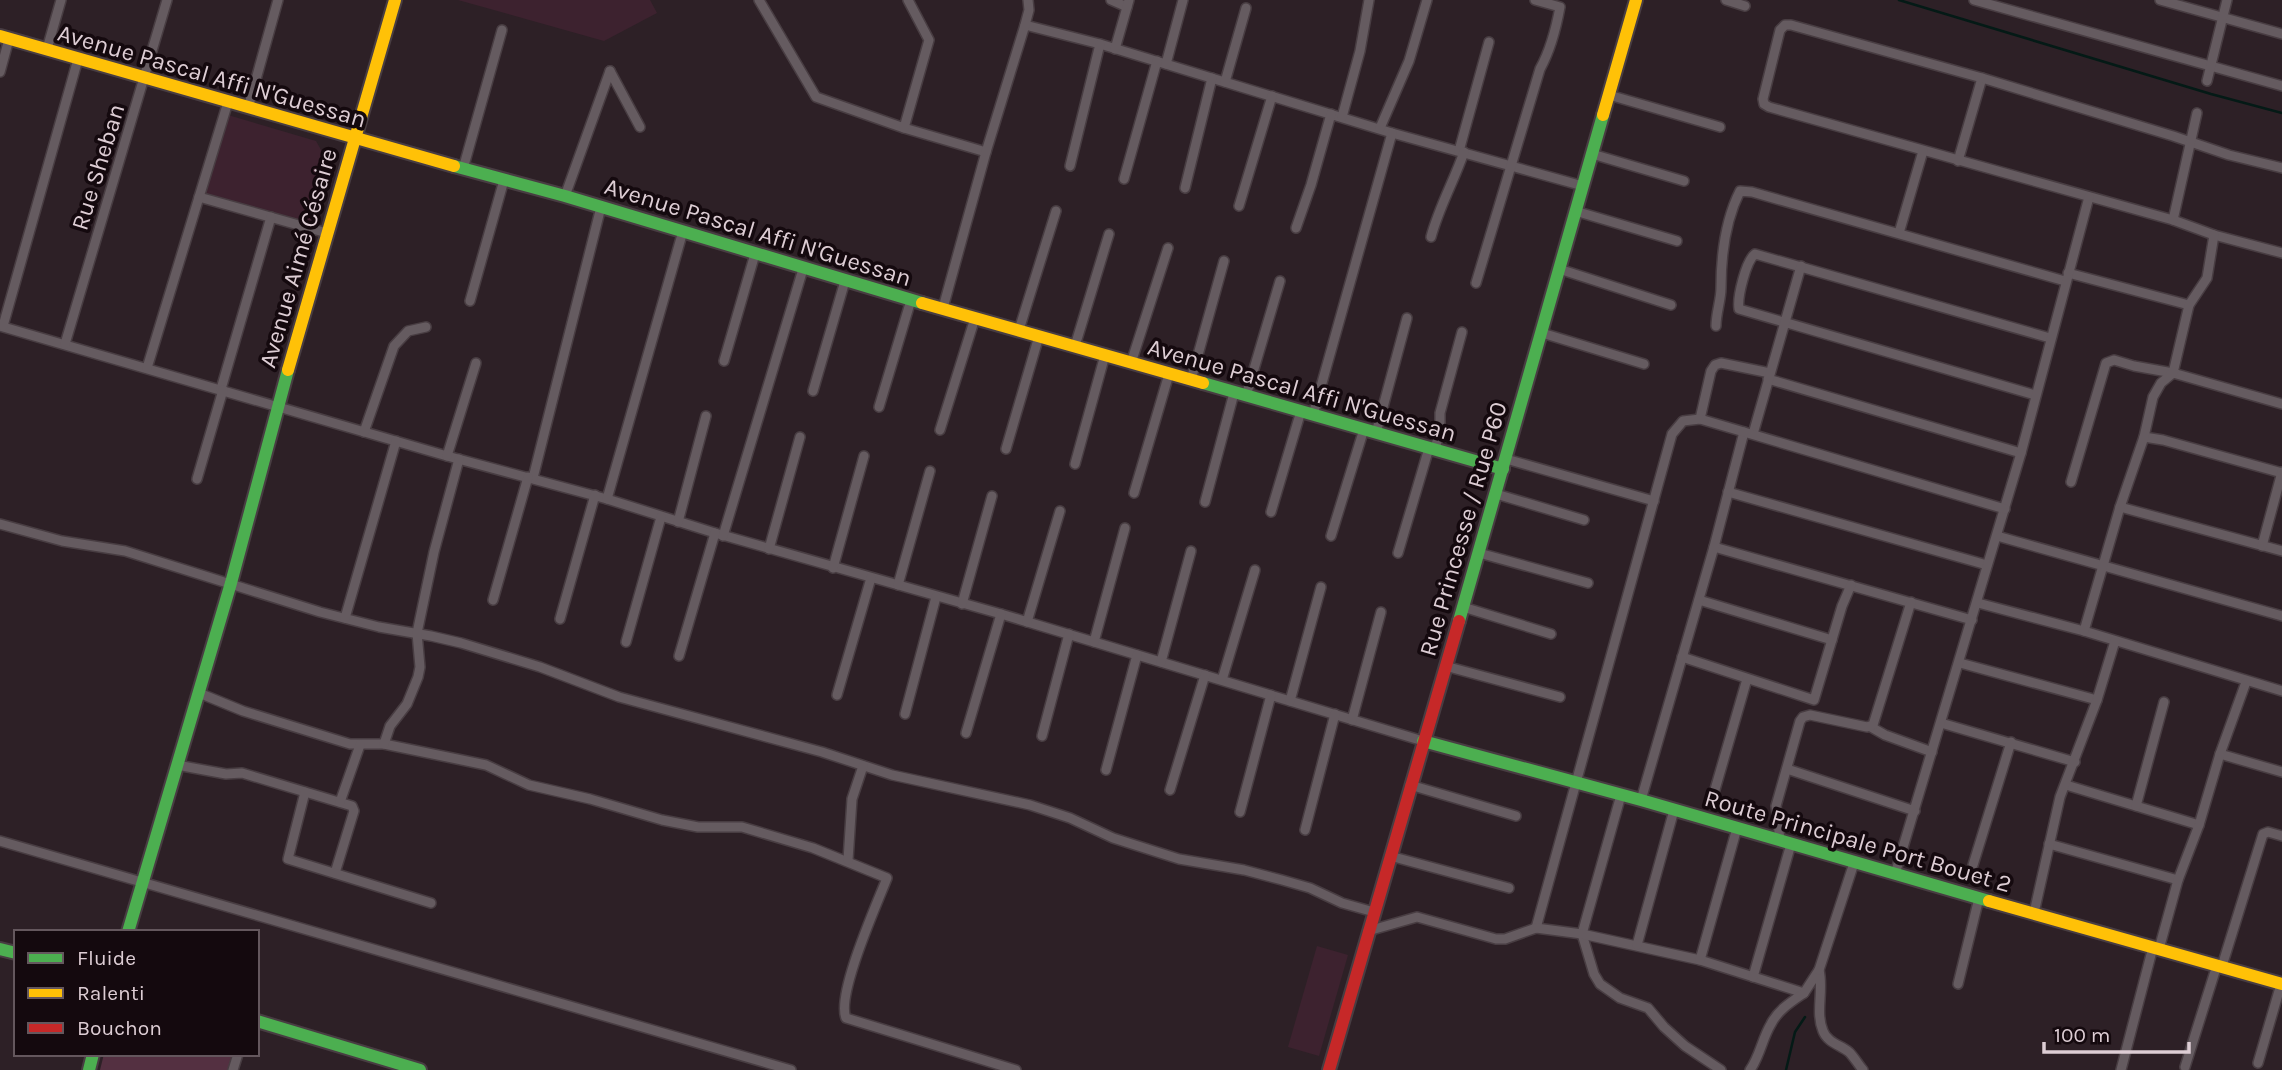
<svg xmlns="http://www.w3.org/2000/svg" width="2282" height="1070" viewBox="0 0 2282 1070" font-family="Karla,sans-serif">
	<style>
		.built { fill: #3d222f }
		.green { fill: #543041 }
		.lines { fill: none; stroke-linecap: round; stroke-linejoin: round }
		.stream { stroke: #041a16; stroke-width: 2.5 }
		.street-casing { stroke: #483d42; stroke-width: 12 }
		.fast-casing { stroke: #483d42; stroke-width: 16 }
		.slow-casing { stroke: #483d42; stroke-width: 16 }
		.jam-casing { stroke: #483d42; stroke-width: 16 }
		.street { stroke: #655b60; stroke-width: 9 }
		.fast { stroke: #4caf50; stroke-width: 12 }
		.slow { stroke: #ffc107; stroke-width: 12 }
		.jam { stroke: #c62828; stroke-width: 12 }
		.labels { text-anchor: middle; stroke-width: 7; stroke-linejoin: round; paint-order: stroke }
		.street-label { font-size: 24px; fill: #ddcdd4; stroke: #14090e }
	</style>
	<rect width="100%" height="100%" fill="#2d2026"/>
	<g class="built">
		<path d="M458,0H650L657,13L604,41Z"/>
		<path d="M228,115L316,141L330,166L310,223L205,194Z"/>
		<path d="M1317,946L1348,955L1319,1056L1288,1047Z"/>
	</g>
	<path class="green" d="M104,1054H234L230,1070H100Z"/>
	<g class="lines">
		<g class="stream">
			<path d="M1899,0L2211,94L2282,113"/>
			<path d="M1786,1070L1795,1032L1805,1017"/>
		</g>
		<defs>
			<g id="street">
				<path d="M759,0L816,97L904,128L986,152"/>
				<path d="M1111,0L1127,7"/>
				<path d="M1726,0L1745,6"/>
				<path d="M1974,0L2282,86"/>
				<path d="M2160,0L2282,34"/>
				<path d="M1025,25L1100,44L1392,133L1583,186"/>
				<path d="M47,49L61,0"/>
				<path d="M1115,49L1129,0"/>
				<path d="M1166,64L1183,0"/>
				<path d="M610,71L640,127"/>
				<path d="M0,72L9,39"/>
				<path d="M2207,81L2227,0"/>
				<path d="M1225,82L1246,8"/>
				<path d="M1609,95L1720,127"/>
				<path d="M248,108L278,0"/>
				<path d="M1342,117L1360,51L1369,0"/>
				<path d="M904,128L929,40L908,0"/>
				<path d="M1380,128L1409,61L1427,0"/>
				<path d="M1459,151L1489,42"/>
				<path d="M1592,154L1684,181"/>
				<path d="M1958,161L1982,78"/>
				<path d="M1070,166L1100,44"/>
				<path d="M2282,168L2229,155L2173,136L1982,78L1791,25H1785L1780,30L1763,99L1764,104L1769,107L2173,220L2214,235L2282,253"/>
				<path d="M463,169L502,30"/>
				<path d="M1124,179L1157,61"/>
				<path d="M1185,188L1212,78"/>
				<path d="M565,196L610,71"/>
				<path d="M199,197L327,233"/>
				<path d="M1239,206L1272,96"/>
				<path d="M1575,211L1677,241"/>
				<path d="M2173,220L2197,113"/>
				<path d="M1296,228L1311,185L1331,114"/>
				<path d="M1899,233L1923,151"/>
				<path d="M1431,237C1439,207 1454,181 1464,152"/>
				<path d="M1559,269L1671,305"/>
				<path d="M2068,273L2189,305"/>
				<path d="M1476,283L1540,69C1551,49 1556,29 1560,7L1535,0"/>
				<path d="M470,301L504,180"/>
				<path d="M943,308L986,152L1025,25L1029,10L1028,0"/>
				<path d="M0,326L447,456L607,499L715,533L1001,614L1423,741"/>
				<path d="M3,326L78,59"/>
				<path d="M1716,326C1716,313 1721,300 1721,288C1721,255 1725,221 1740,191L1752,192L2065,281"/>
				<path d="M1019,330L1056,211"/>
				<path d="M1542,333L1644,364"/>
				<path d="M65,344L167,0"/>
				<path d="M1075,346L1109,234"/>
				<path d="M724,361L755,254"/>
				<path d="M1131,363L1168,248"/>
				<path d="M147,368L228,102"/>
				<path d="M1768,379L2021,453"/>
				<path d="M1191,380L1224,261"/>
				<path d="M221,389L271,217"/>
				<path d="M813,391L845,281"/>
				<path d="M2035,395L1739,309C1737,297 1746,261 1755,254L2050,338"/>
				<path d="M1246,396L1280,281"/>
				<path d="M879,407L911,300"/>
				<path d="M1313,415L1392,133"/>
				<path d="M1700,419L1711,371L1715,365L1721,363L1770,373"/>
				<path d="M940,430L975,318"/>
				<path d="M364,432L394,346L408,331L426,327"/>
				<path d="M1376,433L1407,318"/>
				<path d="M1753,434L1801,266"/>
				<path d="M2144,437L2163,440L2282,473"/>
				<path d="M1006,449L1039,336"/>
				<path d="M1435,449L1440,430V413L1462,332"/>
				<path d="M447,456L476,363"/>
				<path d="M1506,459L1654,501"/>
				<path d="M1075,464L1105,355"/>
				<path d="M533,478L601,207"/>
				<path d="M197,479L223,390"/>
				<path d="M2071,482L2106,363L2114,360L2134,366L2173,373L2282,404"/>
				<path d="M1728,492L1987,565"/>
				<path d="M1134,493L1169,374"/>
				<path d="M1496,494L1584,520"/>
				<path d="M607,499L683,231"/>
				<path d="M1205,502L1234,393"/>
				<path d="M2120,507L2282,551"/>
				<path d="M1271,512L1301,411"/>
				<path d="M678,522L706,416"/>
				<path d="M0,524L62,541L125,551L320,612L379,627L431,636L461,643L540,667L619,697L822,752L892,775L1030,805L1070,818L1113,838L1179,859L1244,870L1282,880L1310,888L1342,903L1374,912"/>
				<path d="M723,536L803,269"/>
				<path d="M1331,536L1364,429"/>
				<path d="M1997,536L2282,616"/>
				<path d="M2262,546L2282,472"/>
				<path d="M1714,547L1972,620"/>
				<path d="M769,549L800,437"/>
				<path d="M1398,553L1429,448"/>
				<path d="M1479,553L1588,583"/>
				<path d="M833,568L864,456"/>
				<path d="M898,585L930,471"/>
				<path d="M493,600L528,477"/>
				<path d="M1699,600L1832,640"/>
				<path d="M1978,603L2084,631L2282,691"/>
				<path d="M962,604L992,496"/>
				<path d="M1463,607L1551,634"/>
				<path d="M345,618L396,441"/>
				<path d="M560,619L595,495"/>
				<path d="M1027,622L1060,511"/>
				<path d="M2084,631L2120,507L2144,437L2153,397L2161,383L2173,373L2189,305L2207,278L2214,235"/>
				<path d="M626,642L661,517"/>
				<path d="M1094,642L1125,528"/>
				<path d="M679,656L715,533"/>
				<path d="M1682,657L1814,700L1842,606L1851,585"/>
				<path d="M1161,662L1191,551"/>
				<path d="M1960,663L2097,700"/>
				<path d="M1445,666L1560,697"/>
				<path d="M1222,680L1255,570"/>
				<path d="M199,693L243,711L350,744H384L486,765L529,785L590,799L662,820L698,827H742L813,848L887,878C877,904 836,995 846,1018L1016,1070"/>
				<path d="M837,695L871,578"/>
				<path d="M1290,701L1321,587"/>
				<path d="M905,714L936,597"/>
				<path d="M1352,720L1381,612"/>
				<path d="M1941,723L2075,762"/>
				<path d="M1871,727L1885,735L1932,752"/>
				<path d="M966,733L1001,614"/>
				<path d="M1042,736L1069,634"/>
				<path d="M384,744L390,726L407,704L418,677L420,667L417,633L434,552L459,459"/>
				<path d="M2220,754L2282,772"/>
				<path d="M177,765L226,774L242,773L352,806L354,811L335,873"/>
				<path d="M1787,769L1915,811"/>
				<path d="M1106,770L1137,655"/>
				<path d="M1410,785L1516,816"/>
				<path d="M2066,785L2199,825"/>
				<path d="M1170,790L1205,675"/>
				<path d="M305,792L288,859L431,903"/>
				<path d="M1714,793L1747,679"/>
				<path d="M1621,795L1582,934L1594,974L1600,984L1620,998L1648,1008L1664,1027L1685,1046L1721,1070"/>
				<path d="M1641,800L1714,547L1744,432"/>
				<path d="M340,802L360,745"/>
				<path d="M2136,806L2164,702"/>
				<path d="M1240,812L1271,695"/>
				<path d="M1305,830L1335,714"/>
				<path d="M1780,840L1776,806L1800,721L1803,717L1810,715L1867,727L1873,725L1911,602"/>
				<path d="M0,841L791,1070"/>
				<path d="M2049,844L2178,880"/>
				<path d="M1390,856L1509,888"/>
				<path d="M848,860L852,799L863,766"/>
				<path d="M1973,865L2011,742"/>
				<path d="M1895,874L2021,453L2089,197"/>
				<path d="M2034,913L2060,797L2097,700L2115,641"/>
				<path d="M1536,928L1672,434L1683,421L1700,419L2005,509"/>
				<path d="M1368,931L1417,917L1496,939H1505L1536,928L1582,934L1700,960L1804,993L1819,970C1824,990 1815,1012 1823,1031C1827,1042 1840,1045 1849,1052C1854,1057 1858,1064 1863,1070"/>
				<path d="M1637,945L1674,810"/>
				<path d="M2159,949L2178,880L2199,825L2220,754L2246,682"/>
				<path d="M1700,960L1737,828"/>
				<path d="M2222,966L2263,834L2268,832L2282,836"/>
				<path d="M1819,970L1854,863"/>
				<path d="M1753,977L1791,844"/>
				<path d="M1958,984L1979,898"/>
				<path d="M2258,1063L2281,984"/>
				<path d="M2185,1067L2217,965"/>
				<path d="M233,1070L238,1054"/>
				<path d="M1750,1070C1760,1056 1762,1039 1771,1024C1778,1010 1791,1002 1804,993"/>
				<path d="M2121,1070L2153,947"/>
			</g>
			<g id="fast">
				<path d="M454,166L565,196L922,303"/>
				<path d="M1203,383L1503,469"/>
				<path d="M1459,621L1603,115"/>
				<path d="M1423,741L1641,800L1989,901"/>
				<path d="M128,932L231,583L288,370"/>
				<path d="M0,949L16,953"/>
				<path d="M257,1021L420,1070"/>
				<path d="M89,1070L93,1054"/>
			</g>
			<g id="slow">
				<path d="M0,36L454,166"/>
				<path d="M1603,115L1636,0"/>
				<path d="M922,303L1203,383"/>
				<path d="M288,370L395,0"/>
				<path d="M1989,901L2282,984"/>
			</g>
			<path id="jam" d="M1329,1070L1459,621"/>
		</defs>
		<use href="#street" class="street-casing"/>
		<use href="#fast" class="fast-casing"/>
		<use href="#slow" class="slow-casing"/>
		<use href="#jam" class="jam-casing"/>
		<use href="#street" class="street"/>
		<use href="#fast" class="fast"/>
		<use href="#slow" class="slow"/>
		<use href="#jam" class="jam"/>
	</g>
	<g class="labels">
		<g class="street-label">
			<text transform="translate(212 76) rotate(16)" y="8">Avenue Pascal Affi N'Guessan</text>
			<text transform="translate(98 167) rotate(-73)" y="8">Rue Sheban</text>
			<text transform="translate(758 232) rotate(17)" y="8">Avenue Pascal Affi N'Guessan</text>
			<text transform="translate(298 258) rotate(-74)" y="8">Avenue Aimé Césaire</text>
			<text transform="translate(1302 390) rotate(16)" y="8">Avenue Pascal Affi N'Guessan</text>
			<text transform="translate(1463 529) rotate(-74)" y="8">Rue Princesse / Rue P60</text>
			<text transform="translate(1858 841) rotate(16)" y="8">Route Principale Port Bouet 2</text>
		</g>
	</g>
	<rect x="14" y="930" width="245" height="126" fill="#14090e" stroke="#64575d" stroke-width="2"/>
	<rect x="28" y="953" width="35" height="10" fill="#4caf50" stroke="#64575d" stroke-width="2"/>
	<text x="77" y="965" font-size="21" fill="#ddcdd4">Fluide</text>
	<rect x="28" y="988" width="35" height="10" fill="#ffc107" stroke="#64575d" stroke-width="2"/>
	<text x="77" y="1000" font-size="21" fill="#ddcdd4">Ralenti</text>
	<rect x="28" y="1023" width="35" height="10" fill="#c62828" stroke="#64575d" stroke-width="2"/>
	<text x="77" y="1035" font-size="21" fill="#ddcdd4">Bouchon</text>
	<path d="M2044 1042v10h145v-10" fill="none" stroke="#ddcdd4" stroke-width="3.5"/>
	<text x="2054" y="1042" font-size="21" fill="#ddcdd4" stroke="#14090e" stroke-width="5" paint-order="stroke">100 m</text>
</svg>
